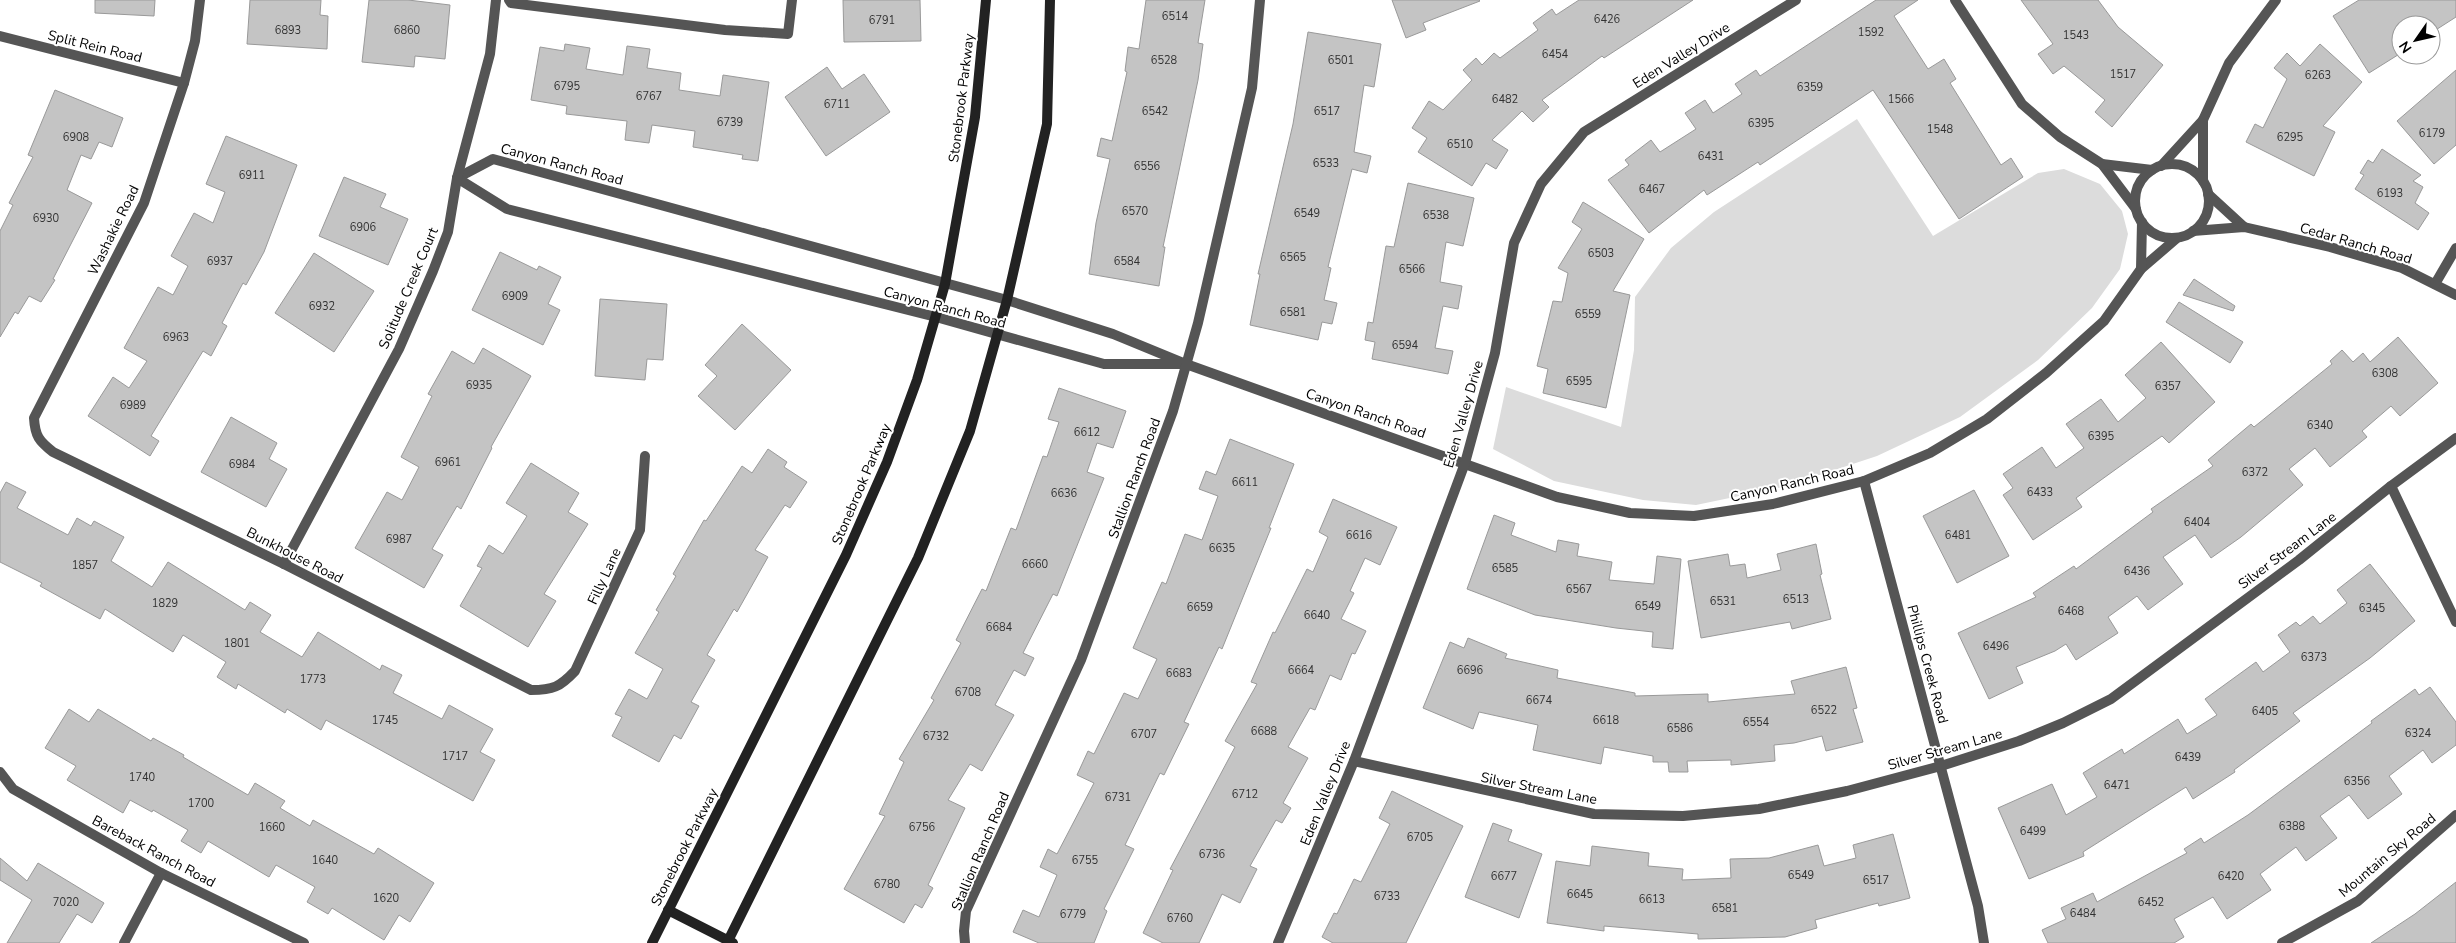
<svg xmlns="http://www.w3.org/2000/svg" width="2456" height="943" viewBox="0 0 2456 943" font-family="'Nunito Sans',sans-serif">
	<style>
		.green { fill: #dcdcdc }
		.building { fill: #c4c4c4; stroke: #999 }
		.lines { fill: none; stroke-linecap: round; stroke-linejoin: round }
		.minor { stroke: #555; stroke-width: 10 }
		.secondary { stroke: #222; stroke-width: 10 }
		.labels { text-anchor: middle; stroke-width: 4; stroke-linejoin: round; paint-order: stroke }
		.number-label { font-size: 11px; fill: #313131 }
		.street-label { font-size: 14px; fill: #000; stroke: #fff }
	</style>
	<rect width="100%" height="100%" fill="#fff"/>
	<path class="green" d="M1857,119L1933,236L2038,173L2064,169L2100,184L2122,211L2128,234L2120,269L2092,308L2038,360L1960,417L1877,456L1783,487L1696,505L1643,500L1554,481L1493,449L1506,387L1621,427L1634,350L1635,297L1671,248L1714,212Z"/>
	<g class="building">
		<path d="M95,0H155L154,16L95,13Z"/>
		<path d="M250,0H321L320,15L328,16L327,49L247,44Z"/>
		<path d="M369,0H408L450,5L445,59L415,56L414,67L362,62Z"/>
		<path d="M843,0H920L921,41L844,42Z"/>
		<path d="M1146,0H1205L1198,43L1203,44L1198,80L1163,247H1165L1159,286L1089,274L1096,223L1110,159L1097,156L1101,138L1112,141L1127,72L1125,71L1128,47L1139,49Z"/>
		<path d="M1392,0H1479L1480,1L1423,23L1426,30L1406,38Z"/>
		<path d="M1579,0H1693L1604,58L1602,56L1542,100L1549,107L1533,122L1522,111L1492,140L1508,150L1496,169L1486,163L1472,186L1418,152L1427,138L1412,128L1429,101L1443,110L1472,80L1463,70L1476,58L1482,65L1494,53L1500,58L1538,30L1533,23L1552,9L1556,15Z"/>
		<path d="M1876,0H1918L1894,16L1928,69L1944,59L1956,79L1950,83L2001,165L2011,158L2023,177L1959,219L1873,90L1760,165L1758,162L1707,195L1704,190L1649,233L1608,180L1629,165L1625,160L1651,140L1660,152L1696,129L1685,113L1705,100L1713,113L1742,94L1735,84L1756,70L1760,76Z"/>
		<path d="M2021,0H2098L2118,27L2163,65L2112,127L2095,112L2105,100L2064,66L2053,74L2038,54L2053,44Z"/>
		<path d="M2359,0H2456V17L2431,33V25H2401V53L2369,73L2333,16Z"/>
		<path d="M1308,32L1381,44L1374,87L1364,85L1354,152L1371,156L1367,173L1352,169L1328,267L1331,268L1324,300L1337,303L1332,324L1322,322L1318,340L1250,325L1260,274H1258L1293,124Z"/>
		<path d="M565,44L590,48L586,69L623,75L627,46L650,49L647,68L681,73L679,90L720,96L723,75L769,82L758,161L742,159L743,155L693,147L695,131L652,125L649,143L625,140L627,121L566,114L567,106L531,100L540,47L564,51Z"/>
		<path d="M2320,44L2362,82L2323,126L2335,132L2314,176L2246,142L2255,124L2263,128L2287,79L2274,68L2287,53L2300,66Z"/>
		<path d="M827,67L842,89L864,74L890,112L826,156L785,97Z"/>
		<path d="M2456,70V145L2434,164L2397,121Z"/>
		<path d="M55,90L123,118L112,147L99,142L91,159L81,155L67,190L92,203L53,279L55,280L41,302L29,296L18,314L15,312L0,337V231L13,205L9,203L33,157L28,155Z"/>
		<path d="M226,136L297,165L264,252L246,285L243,283L222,323L227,326L211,356L203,351L151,436L159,441L150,456L88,416L113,377L129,388L147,361L124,348L158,287L173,295L188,266L171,256L194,213L213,223L225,192L206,184Z"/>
		<path d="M2382,149L2421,175L2413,181L2423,187L2415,203L2429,213L2418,230L2355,189L2364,175L2360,173L2368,160L2373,163Z"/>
		<path d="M344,177L386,194L380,207L408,219L388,265L319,236Z"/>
		<path d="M1408,183L1474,198L1463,246L1446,242L1440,282L1462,286L1458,309L1443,306L1435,348L1453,351L1448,374L1372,359L1375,342L1365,340L1368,322L1373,323L1386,246L1394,247Z"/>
		<path d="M1583,202L1644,239L1613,291L1630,295L1606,408L1543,393L1548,369L1537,366L1553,301L1562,302L1568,273L1558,268L1582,229L1572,222Z"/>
		<path d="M500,252L537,270L539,266L561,277L548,304L560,310L543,345L472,310Z"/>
		<path d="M314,253L374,291L334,352L275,313Z"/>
		<path d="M2194,279L2235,306L2233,311L2183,295Z"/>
		<path d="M600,299L667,304L663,360L647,359L645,380L595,376Z"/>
		<path d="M2179,302L2243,342L2230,363L2166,322Z"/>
		<path d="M742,324L791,370L735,430L698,396L717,376L705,365Z"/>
		<path d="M2398,337L2438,383L2400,416L2391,406L2362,431L2367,437L2330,467L2315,448L2289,469L2303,485L2241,537L2211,558L2195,535L2163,557L2183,584L2148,610L2137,596L2108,617L2118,633L2076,660L2066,644L2055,651L2016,667L2023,683L1989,699L1958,633L2036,597L2033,593L2074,566L2076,569L2153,512L2151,509L2213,466L2208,460L2251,424L2254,427L2332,364L2330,361L2342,350L2353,362L2363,353L2370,362Z"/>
		<path d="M2161,342L2215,402L2169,443L2162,436L2076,498L2082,507L2033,540L2003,495L2013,488L2003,474L2042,447L2056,468L2084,448L2066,424L2101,399L2118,422L2146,398L2125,375Z"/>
		<path d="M483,348L531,376L491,447L492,448L461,509L457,506L432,549L443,555L424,588L355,548L387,492L402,500L419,467L401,457L432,396L428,394L452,351L474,364Z"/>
		<path d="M1059,388L1126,411L1113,448L1097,443L1087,472L1104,478L1057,596L1053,594L1023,653L1034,658L1025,676L1014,670L995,705L1014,715L982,771L970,764L948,800L965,808L928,885L933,888L922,908L915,904L904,923L844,889L885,816L879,814L904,762L899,759L934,700L931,698L961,643L956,640L982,589L986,591L1011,528L1016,530L1043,456L1047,457L1059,422L1048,419Z"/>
		<path d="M231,417L277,443L269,459L287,469L266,507L201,472Z"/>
		<path d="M1230,439L1294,464L1269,528H1271L1222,649L1219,647L1184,722L1189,724L1164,775L1160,773L1125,845L1134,849L1104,909L1107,911L1094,943H1039L1013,932L1023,910L1039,917L1057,875L1040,867L1048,849L1057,854L1094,783L1077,775L1088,751L1094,754L1124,693L1138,699L1157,659L1133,648L1162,582L1166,584L1185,534L1202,540L1218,496L1199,489L1206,471L1216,475Z"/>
		<path d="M768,449L787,462L784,467L807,482L790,508L785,505L755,550L768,557L737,612L734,609L707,655L715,660L691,702L699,706L681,739L674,735L659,762L612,736L622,717L615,714L629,689L647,699L663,669L635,653L659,612L656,610L676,576L673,574L704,520L706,521L742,466L752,473Z"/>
		<path d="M531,463L579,493L568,512L588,524L544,594L556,601L528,647L460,606L482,568L477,566L489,545L503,554L527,516L506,503Z"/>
		<path d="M6,482L26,492L17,508L68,535L77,518L91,526L94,521L124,537L111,561L152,587L168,562L245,610L250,602L271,615L260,632L302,657L318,632L380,670L382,665L402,675L393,693L442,719L449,705L493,729L480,752L495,760L473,801L326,720L321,730L287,709L285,713L238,684L236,689L217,677L226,662L183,635L173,652L105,609L100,619L40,586L42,583L0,562V493Z"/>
		<path d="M1974,490L2009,556L1957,583L1923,516Z"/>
		<path d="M1333,499L1397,527L1380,565L1365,558L1350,591L1354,593L1341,619L1366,631L1355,654L1352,653L1341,680L1330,675L1315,710L1310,708L1288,747L1308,758L1283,803L1291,808L1282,823L1276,820L1250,866L1257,869L1240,903L1222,894L1199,943H1163L1143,933L1173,870L1170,869L1235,747L1225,741L1257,684L1251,682L1273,632L1275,633L1307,569L1313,572L1328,537L1319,532Z"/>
		<path d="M1494,515L1515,523L1511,535L1556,552L1558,540L1579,544L1577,556L1612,562L1609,580L1654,584L1657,556L1681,559L1673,649L1652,647L1653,632L1616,628L1535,615L1467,589Z"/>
		<path d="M1816,544L1822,574L1820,575L1831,619L1792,629L1790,622L1701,638L1688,561L1728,554L1730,566L1745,564L1747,578L1781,570L1777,554Z"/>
		<path d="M2370,564L2415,621L2370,658L2293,713L2300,721L2234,770L2235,772L2193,799L2186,787L2083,852L2084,856L2029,879L1998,808L2052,784L2066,815L2097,797L2083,773L2122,749L2124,754L2178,719L2187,734L2217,715L2205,699L2256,662L2263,672L2290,652L2278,635L2296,622L2300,626L2313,616L2320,624L2347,603L2337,590Z"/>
		<path d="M1468,638L1507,654L1505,658L1558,670L1557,678L1635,693V696L1708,694V702L1795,694L1791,681L1846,667L1857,708L1853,709L1863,742L1826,751L1822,736L1794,743L1774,745L1775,761L1731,765V760L1687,761L1688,772H1669L1668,762H1653V756L1604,747L1601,764L1533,750L1538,725L1479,712L1473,729L1423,708L1450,642L1464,648Z"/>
		<path d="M2430,687L2456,722V745L2432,763L2423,750L2389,776L2402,794L2368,819L2349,795L2320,816L2337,838L2306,861L2296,847L2260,874L2271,890L2227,919L2213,897L2174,919L2184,937L2174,943H2048L2042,930L2066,919L2061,908L2093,893L2097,902L2187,853L2184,849L2201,838L2204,843L2248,815L2372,723L2371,721L2415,689L2419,695Z"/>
		<path d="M69,709L89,722L98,709L151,741L153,738L184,755L183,757L248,795L255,783L285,801L280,808L310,826L313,820L374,854L378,848L434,883L410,922L399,915L384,940L332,908L328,914L307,902L315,887L276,865L269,877L208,841L201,853L181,841L188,830L153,810L152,812L130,800L123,813L67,780L76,766L45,748Z"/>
		<path d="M1392,791L1463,826L1406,943H1333L1322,937L1334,913L1337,914L1354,879L1361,882L1390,824L1379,818Z"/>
		<path d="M1493,823L1512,830L1508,841L1542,854L1519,918L1465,897Z"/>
		<path d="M1893,834L1910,898L1879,906L1878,903L1815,920L1817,928L1785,937L1698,939V934L1604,926V931L1547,923L1556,861L1590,866L1592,846L1649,853L1648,866L1683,869L1682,880L1731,878L1730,859L1769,858L1818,845L1824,866L1856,858L1853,845Z"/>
		<path d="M0,858L27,881L38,863L104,903L92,923L77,914L59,943H7L32,900L0,880Z"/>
		<path d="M2456,882V943H2371L2415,914Z"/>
	</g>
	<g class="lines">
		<g class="minor">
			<path d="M200,0L195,41L184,83L144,203L34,418C35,436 39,441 53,452L284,564L531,690C553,690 560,687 575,671L640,530L645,456"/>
			<path d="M509,0L511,3L725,30L788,34L792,0"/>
			<path d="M1955,0L2022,104L2060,137L2102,164L2136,209"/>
			<path d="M0,36L184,83"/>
			<path d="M2203,120V181"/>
			<path d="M2102,164L2152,170"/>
			<circle cx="2172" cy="201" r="37"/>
			<path d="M2161,166L2203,120L2229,63L2276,0"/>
			<path d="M457,178L493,159L1007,300L1113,334L1186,364L1557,497L1630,513L1694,516L1773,504L1864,481L1930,453L1987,419L2046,373L2104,321L2141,269L2177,238"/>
			<path d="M457,178L507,209L936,317L1104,364H1180"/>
			<path d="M2208,194L2244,227"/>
			<path d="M2193,231L2244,227L2330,247L2402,268L2456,295"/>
			<path d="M2141,269L2142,222"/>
			<path d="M2435,284L2456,248"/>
			<path d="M1864,481L1978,906L1984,943"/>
			<path d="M2391,486L2456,622"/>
			<path d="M284,564L399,349L433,271L448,232L457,178L490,54L496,0"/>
			<path d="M1354,761L1594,814L1683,816L1759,809L1847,791L1941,766L2019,741L2063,723L2111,699L2299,560L2391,486L2456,438"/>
			<path d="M0,772L13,789L161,873L304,943"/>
			<path d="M124,943L161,873"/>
			<path d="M965,943L964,931L966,911L1081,660L1173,411L1198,323L1252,88L1260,0"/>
			<path d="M1278,943L1354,761L1465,463L1495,353L1514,243L1541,184L1584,132L1796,0"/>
			<path d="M2282,943L2358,901L2456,815"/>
		</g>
		<g class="secondary">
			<path d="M668,910L733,943"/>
			<path d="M652,943L846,555L887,462L917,380L945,284L975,117L986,0"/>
			<path d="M727,943L918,558L970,431L1007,300L1047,124L1050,0"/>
		</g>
	</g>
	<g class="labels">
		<g class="number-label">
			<text x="1175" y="20">6514</text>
			<text x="1607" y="23">6426</text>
			<text x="882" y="24">6791</text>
			<text x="288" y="34">6893</text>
			<text x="407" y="34">6860</text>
			<text x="1871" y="36">1592</text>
			<text x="2076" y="39">1543</text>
			<text x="1555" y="58">6454</text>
			<text x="1164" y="64">6528</text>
			<text x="1341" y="64">6501</text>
			<text x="2123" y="78">1517</text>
			<text x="2318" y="79">6263</text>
			<text x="567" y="90">6795</text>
			<text x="1810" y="91">6359</text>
			<text x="649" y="100">6767</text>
			<text x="1505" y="103">6482</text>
			<text x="1901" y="103">1566</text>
			<text x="837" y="108">6711</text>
			<text x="1155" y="115">6542</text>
			<text x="1327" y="115">6517</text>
			<text x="730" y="126">6739</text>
			<text x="1761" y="127">6395</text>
			<text x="1940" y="133">1548</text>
			<text x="2432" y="137">6179</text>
			<text x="76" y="141">6908</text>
			<text x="2290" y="141">6295</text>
			<text x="1460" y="148">6510</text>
			<text x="1711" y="160">6431</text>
			<text x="1326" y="167">6533</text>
			<text x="1147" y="170">6556</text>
			<text x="252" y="179">6911</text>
			<text x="1652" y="193">6467</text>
			<text x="2390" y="197">6193</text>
			<text x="1135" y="215">6570</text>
			<text x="1307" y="217">6549</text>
			<text x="1436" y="219">6538</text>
			<text x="46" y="222">6930</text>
			<text x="363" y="231">6906</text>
			<text x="1601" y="257">6503</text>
			<text x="1293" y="261">6565</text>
			<text x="220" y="265">6937</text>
			<text x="1127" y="265">6584</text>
			<text x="1412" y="273">6566</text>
			<text x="515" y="300">6909</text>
			<text x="322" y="310">6932</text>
			<text x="1293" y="316">6581</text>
			<text x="1588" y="318">6559</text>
			<text x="176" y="341">6963</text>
			<text x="1405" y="349">6594</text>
			<text x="2385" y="377">6308</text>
			<text x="1579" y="385">6595</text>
			<text x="479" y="389">6935</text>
			<text x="2168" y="390">6357</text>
			<text x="133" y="409">6989</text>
			<text x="2320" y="429">6340</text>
			<text x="1087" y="436">6612</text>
			<text x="2101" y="440">6395</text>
			<text x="448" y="466">6961</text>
			<text x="242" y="468">6984</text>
			<text x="2255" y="476">6372</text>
			<text x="1245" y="486">6611</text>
			<text x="2040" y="496">6433</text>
			<text x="1064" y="497">6636</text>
			<text x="2197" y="526">6404</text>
			<text x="1359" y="539">6616</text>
			<text x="1958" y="539">6481</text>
			<text x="399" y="543">6987</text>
			<text x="1222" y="552">6635</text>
			<text x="1035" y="568">6660</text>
			<text x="85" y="569">1857</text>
			<text x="1505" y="572">6585</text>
			<text x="2137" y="575">6436</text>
			<text x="1579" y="593">6567</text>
			<text x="1796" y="603">6513</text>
			<text x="1723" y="605">6531</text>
			<text x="165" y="607">1829</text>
			<text x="1648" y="610">6549</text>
			<text x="1200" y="611">6659</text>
			<text x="2372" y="612">6345</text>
			<text x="2071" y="615">6468</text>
			<text x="1317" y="619">6640</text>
			<text x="999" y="631">6684</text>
			<text x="237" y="647">1801</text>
			<text x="1996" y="650">6496</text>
			<text x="2314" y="661">6373</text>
			<text x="1301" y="674">6664</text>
			<text x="1470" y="674">6696</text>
			<text x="1179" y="677">6683</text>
			<text x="313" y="683">1773</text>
			<text x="968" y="696">6708</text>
			<text x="1539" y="704">6674</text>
			<text x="1824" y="714">6522</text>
			<text x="2265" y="715">6405</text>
			<text x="385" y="724">1745</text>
			<text x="1606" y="724">6618</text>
			<text x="1756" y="726">6554</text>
			<text x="1680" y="732">6586</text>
			<text x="1264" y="735">6688</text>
			<text x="2418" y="737">6324</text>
			<text x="1144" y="738">6707</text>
			<text x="936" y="740">6732</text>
			<text x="455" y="760">1717</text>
			<text x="2188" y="761">6439</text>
			<text x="142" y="781">1740</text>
			<text x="2357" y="785">6356</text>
			<text x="2117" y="789">6471</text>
			<text x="1245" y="798">6712</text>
			<text x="1118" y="801">6731</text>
			<text x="201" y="807">1700</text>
			<text x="2292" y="830">6388</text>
			<text x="272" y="831">1660</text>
			<text x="922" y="831">6756</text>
			<text x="2033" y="835">6499</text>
			<text x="1420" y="841">6705</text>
			<text x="1212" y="858">6736</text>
			<text x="325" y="864">1640</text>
			<text x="1085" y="864">6755</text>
			<text x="1801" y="879">6549</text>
			<text x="1504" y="880">6677</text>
			<text x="2231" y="880">6420</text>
			<text x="1876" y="884">6517</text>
			<text x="887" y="888">6780</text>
			<text x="1580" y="898">6645</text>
			<text x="1387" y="900">6733</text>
			<text x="386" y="902">1620</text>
			<text x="1652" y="903">6613</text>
			<text x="66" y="906">7020</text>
			<text x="2151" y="906">6452</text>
			<text x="1725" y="912">6581</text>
			<text x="2083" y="917">6484</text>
			<text x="1073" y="918">6779</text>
			<text x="1180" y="922">6760</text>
		</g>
		<g class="street-label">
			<text transform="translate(95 46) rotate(14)" y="5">Split Rein Road</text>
			<text transform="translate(1681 55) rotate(-32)" y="5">Eden Valley Drive</text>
			<text transform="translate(961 98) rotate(-83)" y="5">Stonebrook Parkway</text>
			<text transform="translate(562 164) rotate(15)" y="5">Canyon Ranch Road</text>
			<text transform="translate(113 230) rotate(-64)" y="5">Washakie Road</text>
			<text transform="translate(2356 243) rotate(16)" y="5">Cedar Ranch Road</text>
			<text transform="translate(408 288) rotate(-67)" y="5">Solitude Creek Court</text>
			<text transform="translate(945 307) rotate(15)" y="5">Canyon Ranch Road</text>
			<text transform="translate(1366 413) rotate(19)" y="5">Canyon Ranch Road</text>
			<text transform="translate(1463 414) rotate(-74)" y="5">Eden Valley Drive</text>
			<text transform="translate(1134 478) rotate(-70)" y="5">Stallion Ranch Road</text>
			<text transform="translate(1792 483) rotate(-13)" y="5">Canyon Ranch Road</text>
			<text transform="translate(861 484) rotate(-67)" y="5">Stonebrook Parkway</text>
			<text transform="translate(2287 550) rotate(-37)" y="5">Silver Stream Lane</text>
			<text transform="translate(295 555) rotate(27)" y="5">Bunkhouse Road</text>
			<text transform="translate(604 576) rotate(-65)" y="5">Filly Lane</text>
			<text transform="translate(1928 664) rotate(75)" y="5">Phillips Creek Road</text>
			<text transform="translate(1945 749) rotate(-16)" y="5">Silver Stream Lane</text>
			<text transform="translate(1539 788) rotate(11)" y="5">Silver Stream Lane</text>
			<text transform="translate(1325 793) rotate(-68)" y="5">Eden Valley Drive</text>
			<text transform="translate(684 847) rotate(-63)" y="5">Stonebrook Parkway</text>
			<text transform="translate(154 851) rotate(28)" y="5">Bareback Ranch Road</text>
			<text transform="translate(980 851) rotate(-67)" y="5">Stallion Ranch Road</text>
			<text transform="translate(2387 855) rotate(-40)" y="5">Mountain Sky Road</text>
		</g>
	</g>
	<g transform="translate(2416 40) rotate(236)"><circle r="24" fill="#ffffff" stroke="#999999"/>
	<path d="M0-4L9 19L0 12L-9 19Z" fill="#000000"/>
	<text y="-8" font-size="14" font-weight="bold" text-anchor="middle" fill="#000000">N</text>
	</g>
</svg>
